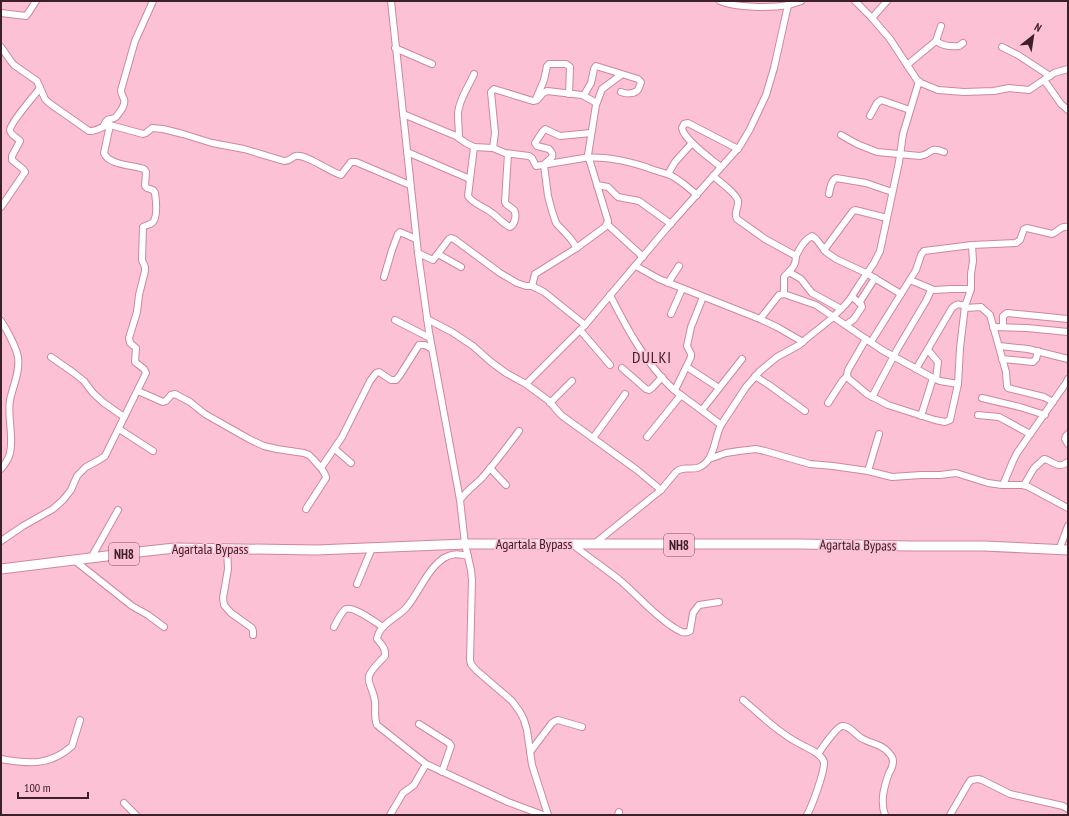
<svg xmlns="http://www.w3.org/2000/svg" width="1069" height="816" viewBox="0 0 1069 816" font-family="'PT Sans Narrow',sans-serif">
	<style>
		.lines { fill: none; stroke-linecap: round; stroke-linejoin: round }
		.minor-casing { stroke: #cd879f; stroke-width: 8 }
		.highway-casing { stroke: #cd879f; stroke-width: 11 }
		.minor { stroke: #fff; stroke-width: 6 }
		.highway { stroke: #fff; stroke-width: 9 }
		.labels { text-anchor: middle; stroke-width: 3.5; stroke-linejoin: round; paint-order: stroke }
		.shield { fill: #fdc1d5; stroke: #75505d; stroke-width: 1 }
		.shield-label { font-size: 13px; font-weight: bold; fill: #3b202a }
		.street-label { font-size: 14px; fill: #3b202a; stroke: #fdc1d5 }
		.quarter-label { font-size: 16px; letter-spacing: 1px; fill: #3b202a; stroke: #fdc1d5 }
	</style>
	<rect width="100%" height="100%" fill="#fdc1d5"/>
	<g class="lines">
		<defs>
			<g id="minor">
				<path d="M391,1L418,253L429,332L460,500L465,544L471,570L472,580L470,660L471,664L476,670L512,701L520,712L524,720L527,730L532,765L548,815"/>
				<path d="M720,1C736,8 771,8 789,5C793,4 797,2 801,1"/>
				<path d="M855,1L872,18L890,39L917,80L921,83L938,90L964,92L994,91L1009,88L1029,90L1054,73L1068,69"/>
				<path d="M1,13L26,16L29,12L36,1"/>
				<path d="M872,18L887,1"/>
				<path d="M936,41C943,46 950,47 959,46L963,43"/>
				<path d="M1,47L10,60L14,65L37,81L45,99L49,103L89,131C96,132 102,126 110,125L143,134L146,133L152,128L163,129L183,134L212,143L244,149L284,161C291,161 291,157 296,156C306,154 330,172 341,175L351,162H356L410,185"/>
				<path d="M1002,47L1018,55L1050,76"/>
				<path d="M395,48L432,64"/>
				<path d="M907,65L936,41L941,26"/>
				<path d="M1044,80L1061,104L1068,110"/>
				<path d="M584,95L591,83L594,69L596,66L638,79L641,82C640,85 639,89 637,91C633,94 625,94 621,92"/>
				<path d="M536,99L544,80L547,66L549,64H566L570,67L569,94"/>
				<path d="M596,105L602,89L621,75"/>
				<path d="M403,114L456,136L466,143L474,147L493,148L505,153L529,156L532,158L536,166L584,158C607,156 632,162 654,170C660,172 666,173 672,176C681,181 689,188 697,195"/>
				<path d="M870,116L877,103L881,100L910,110"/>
				<path d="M104,125C108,116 110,121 116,117C120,112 126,105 124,99C122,95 121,94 121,90L135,41L153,1"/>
				<path d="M841,135L857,144L877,152L920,156C933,154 928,146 944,152"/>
				<path d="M459,138C459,130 458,121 458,113C459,99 469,86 474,74"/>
				<path d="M474,147L468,196C473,204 485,207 492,213C498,217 503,224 510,227C515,224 517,215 514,210L506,204L505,202L508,154"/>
				<path d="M493,148L495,133L491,92L494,89L533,101L537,100L543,93L547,91L582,95L595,102L596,105L588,155L608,221L605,227L575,249L535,274L532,286"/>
				<path d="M407,152L470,179"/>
				<path d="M721,167C711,159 684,140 682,128L684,124L688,123L738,149"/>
				<path d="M668,174L675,162L692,143"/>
				<path d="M713,176C719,181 737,194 738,201C739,208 733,213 737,219L765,239L796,256C796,267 791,269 784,277V294"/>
				<path d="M597,185L608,187L618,197L639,201L671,224"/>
				<path d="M829,194C830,188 831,181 836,178L866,183L892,192"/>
				<path d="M1,207L25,172L23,169L12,160V156L20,141C18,138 10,135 10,130C10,123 35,95 40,88"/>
				<path d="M607,224L643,257"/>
				<path d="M577,248L570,238L556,223L552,211L548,196L544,165C547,159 558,158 549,149L537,146L535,143L543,131L545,129L560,136L591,133"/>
				<path d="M824,250L853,211L855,210L887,218"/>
				<path d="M418,253L433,260L449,239L451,238L454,239L500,273L517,283L526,286H532L544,292L585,325"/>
				<path d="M438,254L461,267"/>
				<path d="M796,256C800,248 804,240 812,236L816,239L826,252L836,259L866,273L901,294"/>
				<path d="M636,266L659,279L760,319L777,327L803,342"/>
				<path d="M789,272L801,279L812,293L841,309"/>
				<path d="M384,277L392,250L398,234L400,232L416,239"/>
				<path d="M910,280L934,290L952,289H971"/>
				<path d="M668,283L679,266"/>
				<path d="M610,295C627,329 646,364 674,390C679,394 684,397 689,401C700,409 711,417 721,425"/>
				<path d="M859,303L875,278"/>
				<path d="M965,308L981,307L990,315L1006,372L1007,386L1008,388L1044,397L1053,402"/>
				<path d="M671,314L682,289"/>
				<path d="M427,319L452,332L473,346L491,362L506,373L526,384L549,401L561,415L637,470L661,490"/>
				<path d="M760,319L779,295L784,294L816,305L882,350L933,378L940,381L958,384"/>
				<path d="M395,320L430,338"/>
				<path d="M1,321C7,330 16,347 18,357C20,372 13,386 10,400C7,417 14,435 10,453C9,459 5,464 1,469"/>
				<path d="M846,325L854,319L862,307L861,304L852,297"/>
				<path d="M993,327L1027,328L1068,332"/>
				<path d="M1003,327V316L1007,313L1068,319"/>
				<path d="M580,330L610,365"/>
				<path d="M866,339L848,370L847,375L848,378L867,394L888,405L935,420L945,422L950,420L958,384L960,348L965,306L970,292L971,286V274L973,261L972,245"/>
				<path d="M871,342L916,270L921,255L924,251L972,245L1016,243L1020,240L1024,229L1027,228L1052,234C1058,232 1061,225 1068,227"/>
				<path d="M999,346L1028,349L1068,359"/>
				<path d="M928,350L938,362L936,379"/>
				<path d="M51,357L74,373L84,381L93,393L104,403L124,417"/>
				<path d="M1002,359L1033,362L1036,359L1038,351"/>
				<path d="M687,367L719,388"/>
				<path d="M622,368L646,389L649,390L652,388L662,377"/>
				<path d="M916,369L952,308C957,303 959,304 965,306"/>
				<path d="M755,376L769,385L805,411"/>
				<path d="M526,384L585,325L666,229L740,146L750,129L766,95L774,68L788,5"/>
				<path d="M675,390L691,357V354L687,346L691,327L703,297"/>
				<path d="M138,391L163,402L166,401L171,395L175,394L190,402L205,414L249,439L264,446L277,449L304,453L309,455L313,459L320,467L323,465L342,437L370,381L376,373L379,372L391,380H396L400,375L419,345H425L432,349"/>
				<path d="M872,397L898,348L926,301L931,290"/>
				<path d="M982,398L1020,407L1045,415"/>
				<path d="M550,403L572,381"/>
				<path d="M828,403L843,380L847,376"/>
				<path d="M702,410L742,359"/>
				<path d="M978,415L999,417L1030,434"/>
				<path d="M921,416L933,378"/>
				<path d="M119,429L153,451"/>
				<path d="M1068,434L1066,436L1065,439L1068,444"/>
				<path d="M647,437L681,395"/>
				<path d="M593,438L625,394"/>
				<path d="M335,449L351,463"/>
				<path d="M709,459L726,453L739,451L756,449L765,451L810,464L833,466L868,471L892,477L921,475H940L956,473L988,483L1002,485H1022L1027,486L1068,508"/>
				<path d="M490,468L506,485"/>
				<path d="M868,471L879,434"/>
				<path d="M1003,485L1013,461L1017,453L1066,383L1068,379"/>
				<path d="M1024,485L1034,468L1044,459H1045C1056,463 1057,469 1068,462"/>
				<path d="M460,500C466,491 475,485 482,478C495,463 507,447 519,431"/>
				<path d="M306,509L326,478C326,474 322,471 321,467"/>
				<path d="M1,541L23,526L53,509L63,500L71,490L77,476L86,467L99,460L105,456L146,373L144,369L135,362L136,348L130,343L129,338L137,312L139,295L145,271V267L142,260L143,227C146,225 149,225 152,223C158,218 156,200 155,193L153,190L147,188L145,186L146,172L144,169C133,165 108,165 104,153L110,125"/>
				<path d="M572,544C588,557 606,569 622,582C639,597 654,615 673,627C678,630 684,635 690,631L693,613L699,605L719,602"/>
				<path d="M594,544L661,490L676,472C682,466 690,470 697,468C715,463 714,438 721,425L746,387L760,371L777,357L799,345L806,339L831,319L846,304L850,299L859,285L874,263L880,251L899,162L903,134L919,81"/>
				<path d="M227,549L228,569L223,598L224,605L231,613L252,628L253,631V635"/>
				<path d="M1059,550L1068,526"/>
				<path d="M468,556C459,554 452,553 444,558C427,569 419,593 406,608C397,618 379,624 377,639C381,644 386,648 385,656C380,662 372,668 369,676C367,682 373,690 374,697C377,706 373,716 377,725L426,764L508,802L543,815"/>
				<path d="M91,558L118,510"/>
				<path d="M74,560L132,606L148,615L164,627"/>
				<path d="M357,584L372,548"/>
				<path d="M334,627C336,623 342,611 346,609C354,606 376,623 383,627"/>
				<path d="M743,700C762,716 780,734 802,745C809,749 821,753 824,762C825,771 812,806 807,815"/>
				<path d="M419,724L449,743L451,746L442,772"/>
				<path d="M530,752L552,723L555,721L558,720L582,727"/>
				<path d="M818,754C822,748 836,728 842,726C850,725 856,736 863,739C872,744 882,744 889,753C891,755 893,758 893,761C893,765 891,770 889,773C884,787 880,801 885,815"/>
				<path d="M1,759C29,764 50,766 72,746L80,720"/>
				<path d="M124,803L136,815"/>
				<path d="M390,815L403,793L414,785L426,764"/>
				<path d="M618,815L619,812"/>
				<path d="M950,815L968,784L971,780L978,779L982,780L1010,794L1063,806L1068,809"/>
			</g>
			<path id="highway" d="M1,569L147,551L175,548L316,550L465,544H800L911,546H984L1068,550"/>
		</defs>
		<use href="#minor" class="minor-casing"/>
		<use href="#highway" class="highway-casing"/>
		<use href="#minor" class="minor"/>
		<use href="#highway" class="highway"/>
	</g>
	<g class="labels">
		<g class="shield">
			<rect x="664" y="534" width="30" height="22" rx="3"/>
			<rect x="109" y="543" width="30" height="22" rx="3"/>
		</g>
		<g class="shield-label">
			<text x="679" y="550">NH8</text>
			<text x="124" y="559">NH8</text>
		</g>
		<g class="street-label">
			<text x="534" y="549">Agartala Bypass</text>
			<text transform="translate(858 545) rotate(1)" y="5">Agartala Bypass</text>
			<text x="210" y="554">Agartala Bypass</text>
		</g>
		<g class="quarter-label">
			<text x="652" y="363">DULKI</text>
		</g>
	</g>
	<rect width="1069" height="816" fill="none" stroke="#3b202a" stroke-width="4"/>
	<g transform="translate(1033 36) rotate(30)" stroke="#fdc1d5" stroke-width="3" paint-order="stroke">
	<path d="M0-3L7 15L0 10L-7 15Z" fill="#3b202a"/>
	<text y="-6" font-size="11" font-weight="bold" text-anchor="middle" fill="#3b202a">N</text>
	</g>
	<path d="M18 792v6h70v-6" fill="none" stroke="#3b202a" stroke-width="2"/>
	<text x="24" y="792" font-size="12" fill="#3b202a" stroke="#fdc1d5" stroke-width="3" paint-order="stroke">100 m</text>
</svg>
